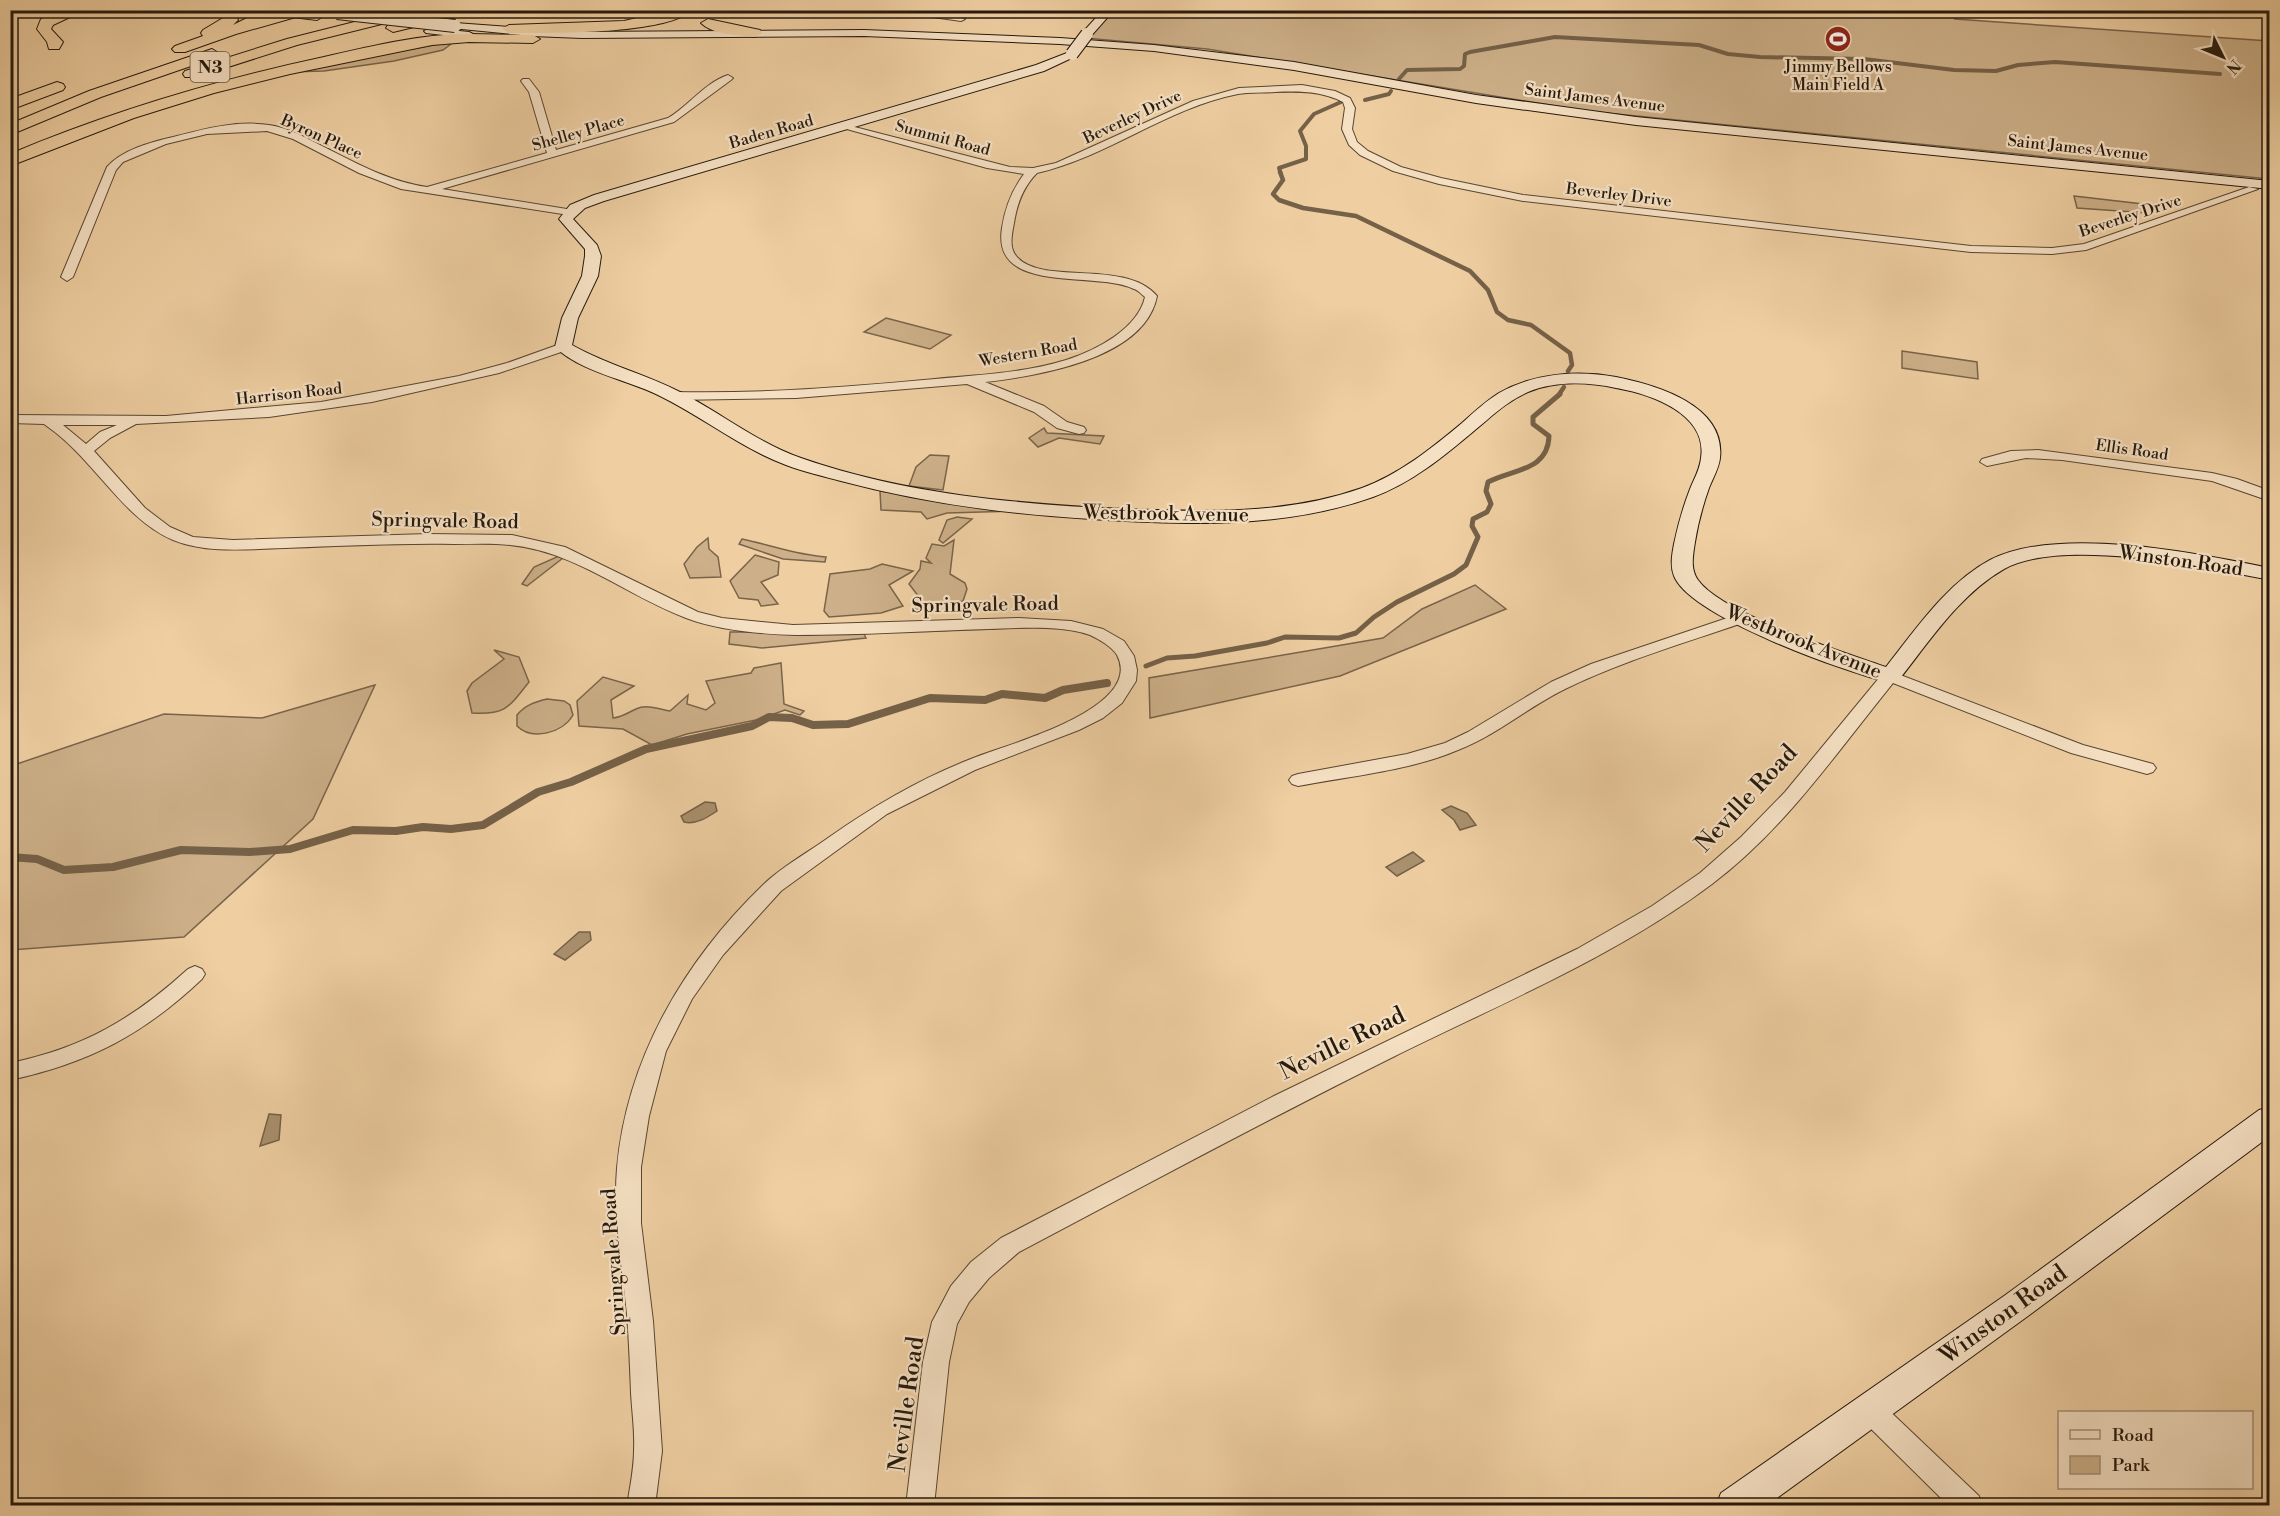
<svg xmlns="http://www.w3.org/2000/svg" width="2280" height="1516" viewBox="0 0 2280 1516" font-family="'Libre Bodoni',serif">
	<style>
		.green { fill: #cdb089; stroke: #79644b; stroke-width: 1.5 }
		.water { fill: #aa916f; stroke: #756148; stroke-width: 1.5 }
		.lines { fill: none; stroke-linecap: round; stroke-linejoin: round }
		.stream-far3 { stroke: #756148; stroke-width: 4 }
		.stream-far2 { stroke: #756148; stroke-width: 4.5 }
		.stream-far1 { stroke: #756148; stroke-width: 5 }
		.stream { stroke: #756148; stroke-width: 8 }
		.street-casing { stroke: #584632; stroke-width: 2 }
		.secondary-casing { stroke: #25190d; stroke-width: 2 }
		.highway-casing { stroke: #25190d; stroke-width: 2 }
		.street { fill: #f5e0c3; fill-rule: evenodd }
		.secondary { fill: #f5e0c3; fill-rule: evenodd }
		.highway { fill: #efcfa2; fill-rule: evenodd }
		.secondary-bridge-casing { stroke: #25190d; stroke-width: 14; stroke-linecap: butt }
		.secondary-bridge { stroke: #f5e0c3; stroke-width: 12 }
		.labels { text-anchor: middle; stroke-width: 4.5; stroke-linejoin: round; paint-order: stroke }
		.far-poi-label { font-size: 16px; fill: #25190d; stroke: #f5e0c3 }
		.far-street-label { font-size: 16px; fill: #25190d; stroke: #f5e0c3 }
		.shield { fill: #f5e0c3; stroke: #635544; stroke-width: 1.5 }
		.shield-label { font-size: 18px; font-weight: bold; fill: #25190d }
		.street-label { font-size: 20px; fill: #25190d; stroke: #f5e0c3 }
		.near-street-label { font-size: 24px; fill: #25190d; stroke: #f5e0c3 }
	</style>
	<rect width="100%" height="100%" fill="#efcfa2"/>
	<filter id="stains"><feTurbulence type="fractalNoise" baseFrequency=".00333" numOctaves="4"/><feColorMatrix values="0 0 0 0 .2 0 0 0 0 .09 0 0 0 0 .02 0 0 0 .5 -.17"/></filter>
	<radialGradient id="worn" r=".72"><stop offset=".6" stop-color="#630" stop-opacity="0"/><stop offset="1" stop-color="#630" stop-opacity=".3"/></radialGradient>
	<g class="green">
		<path d="M1110,10H1956L1955,19L2269,41V179L1586,111L1207,49L1085,38Z"/>
		<path d="M455,41L443,50L394,61L324,71L288,72Z"/>
		<path d="M2074,196L2143,204L2147,213L2077,208Z"/>
		<path d="M886,318L951,335L930,349L864,332Z"/>
		<path d="M1902,351L1977,362L1978,379L1902,368Z"/>
		<path d="M1044,428L1047,433L1104,436L1100,444L1059,438L1038,447L1029,438Z"/>
		<path d="M930,455L949,456L943,490L909,486L916,467Z"/>
		<path d="M880,491L1017,511L947,513L927,519L921,512L881,510Z"/>
		<path d="M957,517L972,519L943,543L939,540L947,520Z"/>
		<path d="M708,538L709,549L718,557L721,577L690,578L684,564L697,547Z"/>
		<path d="M742,539C771,545 796,555 826,557L825,562L783,559L739,544Z"/>
		<path d="M954,540L950,574L965,583L967,589L963,601L915,610L919,597L909,584L920,569L921,561L931,563L926,558L932,544L944,546Z"/>
		<path d="M755,555L779,562L778,575L761,582L778,604L761,606L758,600L739,598L730,581Z"/>
		<path d="M559,556L563,558L527,586L522,584L534,567Z"/>
		<path d="M882,564L913,571L889,585L903,606L881,613L829,617L824,611L830,574L870,569Z"/>
		<path d="M1475,585L1506,609L1340,676L1150,718L1149,678L1383,638L1422,609Z"/>
		<path d="M730,632H863L866,638L762,648L729,644Z"/>
		<path d="M494,650L519,657L529,682C509,707 506,715 472,713L467,691L472,683L504,659Z"/>
		<path d="M781,663L784,704L804,711L800,715L785,710L756,720L687,734L652,745L623,729L579,726L577,701L603,677L634,686L611,700L613,718C623,717 627,713 636,709C646,704 659,709 670,711L688,695L687,704L706,710L715,703L706,681L751,673L754,668Z"/>
		<path d="M375,685L313,819L184,937L11,950V766L164,714L262,718Z"/>
		<path d="M547,699L564,701L570,705L573,715C563,733 532,741 517,726V715C525,705 535,702 547,699Z"/>
	</g>
	<g class="water">
		<path d="M705,802L715,803L717,811C708,817 696,825 684,822L681,816Z"/>
		<path d="M1451,806L1467,813L1476,825L1460,830L1454,820L1442,810Z"/>
		<path d="M1413,852L1424,861L1397,876L1386,867Z"/>
		<path d="M579,932H590L591,940L565,960L554,954Z"/>
		<path d="M269,1114L281,1115L279,1140L260,1146Z"/>
	</g>
	<g class="lines">
		<g class="stream-far3">
			<path d="M1399,79L1407,70L1460,69L1464,66L1465,54L1470,52L1555,37L1699,45L1728,54L1760,57L1864,59L1954,70L1996,71L2018,65L2055,62L2220,74"/>
			<path d="M1365,100L1389,94L1391,91"/>
			<path d="M1281,174L1279,168L1306,159V146L1300,131L1314,114L1341,102"/>
		</g>
		<g class="stream-far2">
			<path d="M1280,172L1283,180L1273,194L1279,200L1303,208L1356,216L1470,271L1488,290L1497,312L1508,320L1531,325L1570,353L1572,365L1568,371"/>
			<path d="M1558,396L1564,387"/>
		</g>
		<path class="stream-far1" d="M1146,666L1167,658L1195,656L1267,643L1285,637L1339,638L1356,633L1374,617L1397,602L1454,574L1466,565L1478,537L1472,526L1473,519L1487,512L1491,504L1486,491L1488,482C1513,469 1548,471 1549,436L1533,424V417L1560,394"/>
		<path class="stream" d="M10,857L37,859L64,870L113,867L181,850L250,852L290,849L353,830L396,831L423,827L451,829L483,825L538,792L571,782L646,749L752,726L769,717L792,718L813,725L848,724L930,698L985,700L1002,694L1045,698L1063,690L1107,683"/>
		<defs>
			<g id="street">
				<path d="M918,10H929L965,19L961,21L926,16Z"/>
				<path d="M728,75L733,78L731,80L674,122L442,189L573,210L574,212L569,215L401,189L359,173L293,139L267,131L207,134L166,144L123,162L116,170L73,277L67,281L61,277L107,167C122,150 151,142 173,137C204,129 237,120 269,125C290,128 310,140 328,149C360,165 391,182 427,187L547,153L529,92L521,81L523,79H529L539,92L556,150L668,118C689,106 704,83 728,75Z"/>
				<path d="M1302,85L1335,91L1350,98L1355,108L1352,129L1357,142L1368,151L1401,167L1441,178L1523,195L1971,246L2052,248L2084,244L2249,187L2258,189L2086,250L2052,254L1971,252L1523,201L1439,184L1393,171L1360,155L1349,145L1342,129L1345,108L1343,102C1321,91 1299,91 1275,92C1263,93 1250,92 1238,94C1167,108 1107,157 1037,173C1023,187 1017,204 1014,223C1012,234 1008,249 1018,258C1044,285 1126,259 1157,296C1145,359 1037,376 985,382L1044,406L1067,422L1084,427L1086,430L1084,433L1079,434L1057,428L1034,412L967,384L796,398L674,400L667,396L674,392C761,394 848,387 935,379C978,375 1024,373 1066,360C1095,351 1138,329 1145,297C1141,294 1138,290 1134,289C1096,270 991,296 1002,228C1005,208 1012,190 1024,174L987,168L843,128V124L1010,167L1033,168L1056,163L1193,101L1239,88Z"/>
				<path d="M563,343L569,347L567,350L499,373L372,402L269,417L136,424L110,438L94,451L145,508L170,527L193,537L233,540L428,534L512,535L565,547L698,612L722,618L793,625L1019,618L1071,621L1103,629L1124,641L1134,656L1137,670L1136,681L1122,703L1103,718L1079,730L975,770L887,814L781,891L723,955L692,999L666,1051L649,1116L641,1167V1223L653,1321L662,1451L655,1506H627C630,1487 634,1468 634,1450C635,1431 632,1412 631,1393C630,1367 629,1341 627,1314C622,1266 613,1217 617,1168C627,1057 685,960 764,884C783,866 807,853 828,838C875,805 923,777 976,757C1009,744 1145,708 1117,655C1112,647 1099,639 1090,635C1063,625 1018,628 989,629C925,631 861,635 797,635C762,634 720,631 686,618C627,596 575,551 510,545C492,543 473,544 454,544C398,543 341,546 285,548C248,549 208,554 173,540C123,519 94,459 48,427L44,424L10,423V415L166,416L321,402L459,376L507,363ZM63,425H117L100,432L86,444Z"/>
				<path d="M2038,450L2212,473L2237,479L2270,491V501L2212,481L2062,460L2026,458L1987,466L1980,462L1982,459L2011,451Z"/>
				<path d="M1739,614L1745,616L1747,619L1745,622C1685,643 1622,661 1565,689C1528,707 1497,735 1458,750C1409,771 1350,776 1298,786L1292,784L1289,780L1292,776L1298,774L1407,754L1445,743L1468,732L1551,682L1591,664Z"/>
				<path d="M1890,671L2083,745L2153,764L2156,768L2153,772L2147,774L2071,753L1893,683C1837,752 1784,830 1712,884C1616,956 1502,1003 1395,1056C1268,1119 1144,1186 1019,1252L989,1278L969,1302L957,1324L949,1362L934,1506H906L923,1362L932,1322L951,1286L971,1262L1001,1238L1274,1096L1577,949L1652,906L1700,873L1741,837L1785,792L1884,672Z"/>
				<path d="M195,966L202,969L205,974L202,979C144,1034 89,1063 10,1080V1063C83,1048 133,1019 188,969Z"/>
				<path d="M1870,1398L1879,1401L1979,1496L1983,1506H1949L1861,1419L1857,1410L1861,1401Z"/>
			</g>
			<g id="secondary">
				<path d="M254,10C271,10 310,7 322,17L317,20L259,13Z"/>
				<path d="M1103,10H1114L1091,36H1083V32Z"/>
				<path d="M455,23L582,32L864,30L1060,38L1154,45L1294,62L1476,95L1636,117L2270,181V189L1636,125L1476,103L1294,70L1154,51L1060,44L864,36L582,38L532,36L451,28V24Z"/>
				<path d="M430,28L469,32L475,35L469,38L426,33L424,31Z"/>
				<path d="M1072,51L1078,54L1076,56L1044,71L604,201L585,208L573,219L597,245L601,256L598,276L578,318L572,345C607,365 646,374 682,393C722,414 758,443 801,458C904,494 1016,504 1124,509C1203,512 1286,515 1362,488C1400,474 1432,448 1462,423C1474,412 1486,401 1499,393C1534,373 1578,370 1616,377C1656,385 1726,405 1720,458C1719,468 1713,478 1709,488C1703,505 1698,523 1695,542C1693,555 1690,569 1698,580C1722,614 1843,652 1886,667C1916,629 1947,583 1990,560C2058,525 2197,553 2270,568V580C2206,567 2062,537 2004,569C1960,594 1929,642 1898,681L1890,683C1846,672 1690,617 1674,576C1670,565 1672,555 1674,544C1678,525 1683,507 1690,489C1694,479 1700,469 1701,458C1708,414 1651,394 1616,388C1588,382 1555,381 1528,392C1507,401 1492,416 1475,430C1444,456 1412,483 1373,497C1283,529 1185,525 1091,519C1006,514 923,503 841,481C823,476 804,472 786,465C740,448 702,416 658,395C625,379 581,372 555,347L562,318L582,276L585,256V249L559,219L570,205L594,195L1036,65Z"/>
				<path d="M2270,1107V1136L2028,1316L1766,1506H1716L1721,1493L2004,1296L2259,1110Z"/>
			</g>
			<g id="highway">
				<path d="M63,10H85L53,25L51,29L63,42L59,49H49L47,42L37,29L41,19Z"/>
				<path d="M206,10L234,11L238,20L233,25L249,17L238,10H258L263,18L288,10H312L310,13L236,34L185,52H175L172,49L175,46L203,36L201,33L203,30L223,18Z"/>
				<path d="M402,10H414L416,13L414,16L297,45L197,77H185L183,74L185,71L287,39Z"/>
				<path d="M448,10H475L473,13L393,32L386,28L388,25Z"/>
				<path d="M671,10H692C666,35 547,33 509,33L502,29L509,25L624,21Z"/>
				<path d="M708,19L760,30L762,33L755,37C739,35 713,35 701,23Z"/>
				<path d="M469,34L533,35L540,39L533,43L469,42L432,45L290,74L214,93L134,118L10,166V154C112,111 217,80 324,57C372,46 420,34 469,34Z"/>
				<path d="M212,49L220,54L217,57L101,97L10,135V124L89,91Z"/>
				<path d="M57,82L63,84L65,87L63,90L10,110V99Z"/>
			</g>
		</defs>
		<use href="#street" class="street-casing"/>
		<use href="#secondary" class="secondary-casing"/>
		<use href="#highway" class="highway-casing"/>
		<use href="#street" class="street"/>
		<use href="#secondary" class="secondary"/>
		<use href="#highway" class="highway"/>
		<defs>
			<g id="secondary-bridge">
				<path d="M337,13L455,26"/>
				<path d="M1072,54L1087,34"/>
			</g>
		</defs>
		<use href="#secondary-bridge" class="secondary-bridge-casing"/>
		<use href="#secondary-bridge" class="secondary-bridge"/>
	</g>
	<defs>
		<symbol id="stadium-disc" viewBox="-11 -11 22 22"><circle r="9.5" fill="#8f2418" stroke="#f5e0c3"/><path d="M0-5a6.5 5 0 1 0 0 10a6.5 5 0 1 0 0-10ZM-3.5-1.8h7v3.6h-7Z" fill="#fff"/></symbol>
	</defs>
	<g fill-rule="evenodd">
		<use href="#stadium-disc" x="1823" y="24" width="30" height="30"/>
	</g>
	<g class="labels">
		<g class="far-poi-label">
			<text x="1838" y="72">Jimmy Bellows<tspan x="1838" dy="18">Main Field A</tspan></text>
		</g>
		<g class="far-street-label">
			<text transform="translate(1595 97) rotate(7)" y="6">Saint James Avenue</text>
			<text transform="translate(1132 116) rotate(-25)" y="6">Beverley Drive</text>
			<text transform="translate(771 131) rotate(-16)" y="6">Baden Road</text>
			<text transform="translate(578 132) rotate(-16)" y="6">Shelley Place</text>
			<text transform="translate(322 136) rotate(24)" y="6">Byron Place</text>
			<text transform="translate(943 137) rotate(15)" y="6">Summit Road</text>
			<text transform="translate(2078 147) rotate(6)" y="6">Saint James Avenue</text>
			<text transform="translate(1619 194) rotate(7)" y="6">Beverley Drive</text>
			<text transform="translate(2130 215) rotate(-18)" y="6">Beverley Drive</text>
			<text transform="translate(1028 352) rotate(-10)" y="6">Western Road</text>
			<text transform="translate(289 393) rotate(-6)" y="6">Harrison Road</text>
			<text transform="translate(2132 449) rotate(8)" y="6">Ellis Road</text>
		</g>
		<rect class="shield" x="190.5" y="52" width="39" height="30" rx="4.5"/>
		<g class="shield-label">
			<text x="210" y="73">N3</text>
		</g>
		<g class="street-label">
			<text transform="translate(1166 513) rotate(1)" y="7">Westbrook Avenue</text>
			<text transform="translate(445 520) rotate(1)" y="7">Springvale Road</text>
			<text transform="translate(2181 560) rotate(8)" y="7">Winston Road</text>
			<text transform="translate(985 604) rotate(-1)" y="7">Springvale Road</text>
			<text transform="translate(1804 641) rotate(22)" y="7">Westbrook Avenue</text>
			<text transform="translate(613 1262) rotate(-94)" y="7">Springvale Road</text>
		</g>
		<g class="near-street-label">
			<text transform="translate(1746 798) rotate(-47)" y="8">Neville Road</text>
			<text transform="translate(1342 1043) rotate(-26)" y="8">Neville Road</text>
			<text transform="translate(2003 1314) rotate(-36)" y="8">Winston Road</text>
			<text transform="translate(906 1404) rotate(-82)" y="8">Neville Road</text>
		</g>
	</g>
	<rect width="2280" height="1516" fill="none" stroke="#efcfa2" stroke-width="36"/>
	<rect x="12" y="12" width="2256" height="1492" fill="none" stroke="#25190d" stroke-width="3"/>
	<rect x="18" y="18" width="2244" height="1480" fill="none" stroke="#25190d" stroke-width="1.5"/>
	<rect x="2058" y="1411" width="195" height="78" fill="#f5e0c3" stroke="#a2907a" stroke-width="1.5"/>
	<rect x="2070" y="1430" width="30" height="9" fill="#f5e0c3" stroke="#a2907a" stroke-width="1.5"/>
	<text x="2112" y="1441" font-size="18" fill="#25190d">Road</text>
	<rect x="2070" y="1456" width="30" height="18" fill="#cdb089" stroke="#a2907a" stroke-width="1.5"/>
	<text x="2112" y="1471" font-size="18" fill="#25190d">Park</text>
	<g transform="translate(2223 57) rotate(133)" stroke="#f5e0c3" stroke-width="4.5" paint-order="stroke">
	<path d="M0-4.5L10 22L0 15L-10 22Z" fill="#25190d"/>
	<text y="-9" font-size="16" font-weight="bold" text-anchor="middle" fill="#25190d">N</text>
	</g>
	<rect width="100%" height="100%" filter="url(#stains)"/>
	<rect width="100%" height="100%" fill="url(#worn)"/>
</svg>
